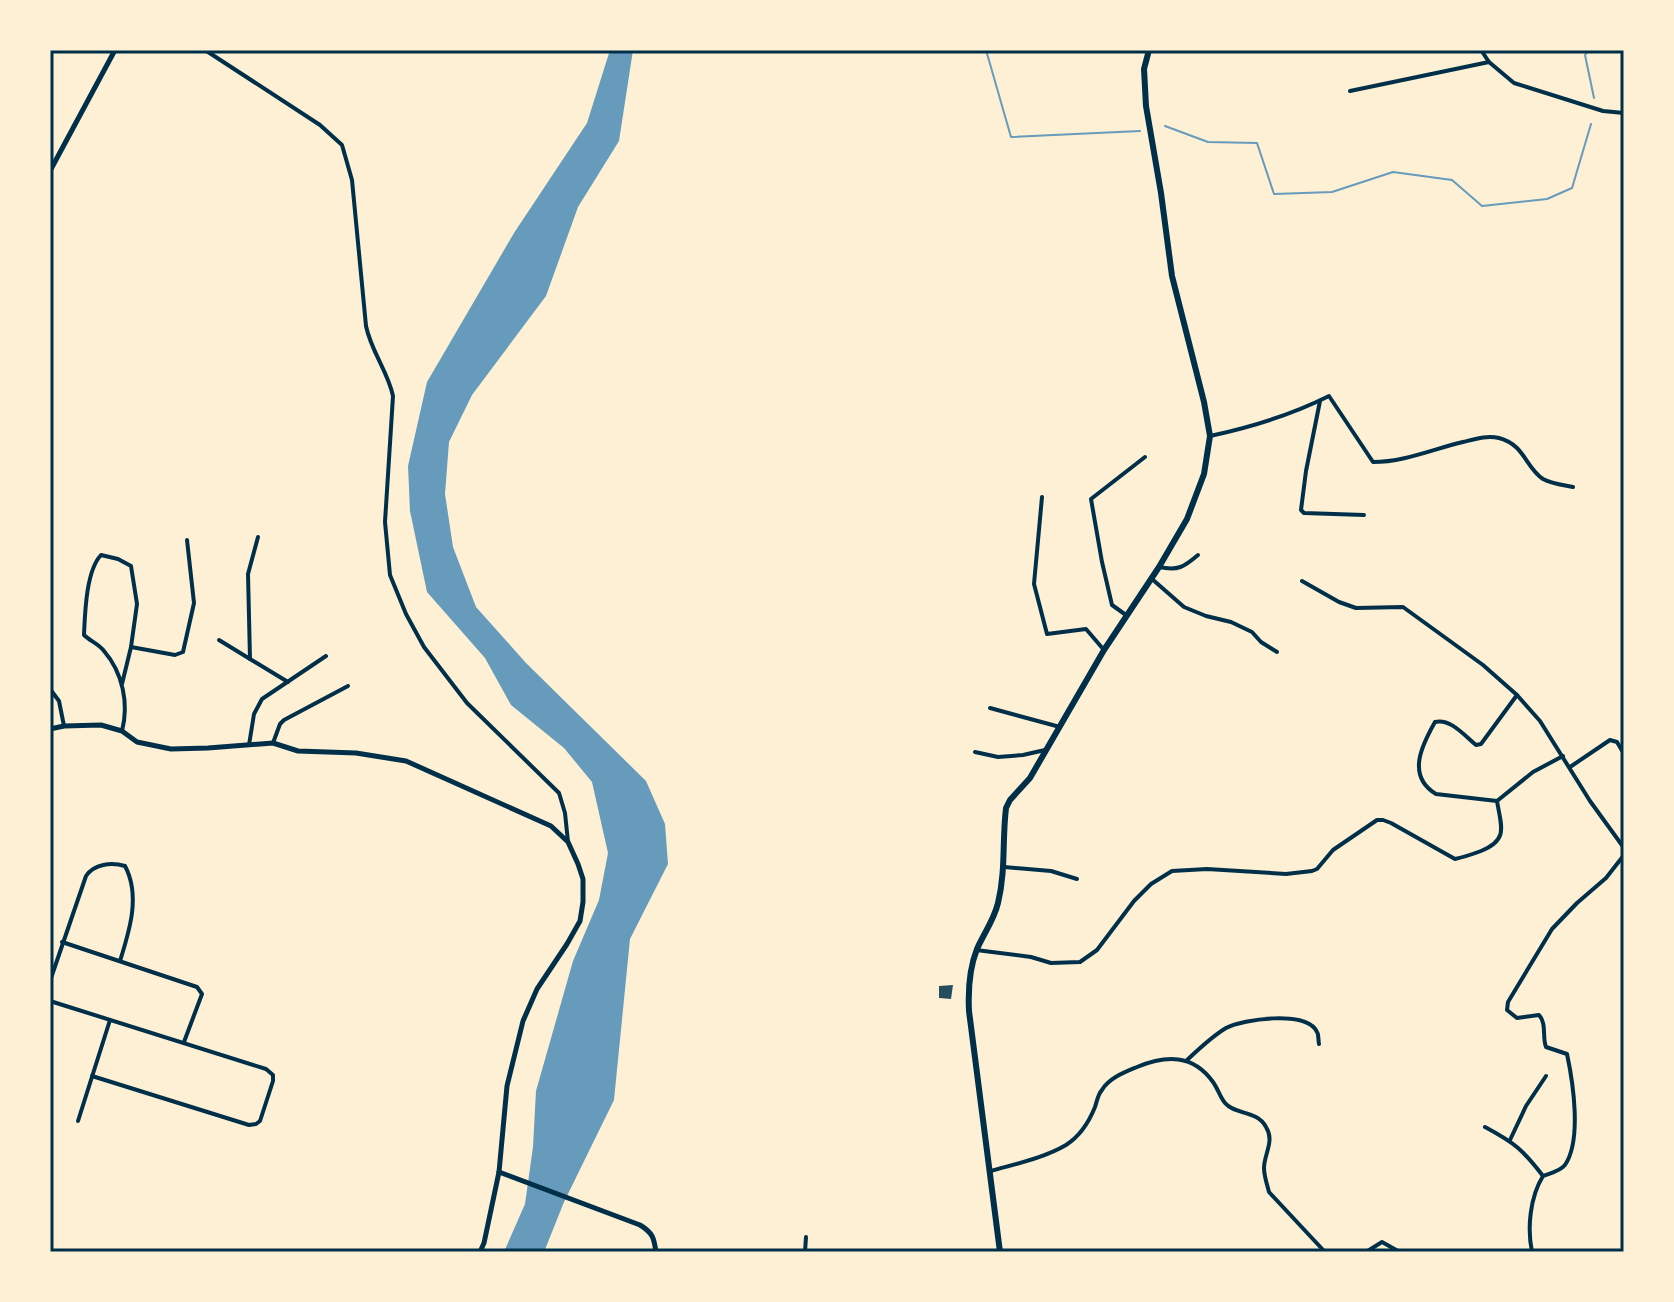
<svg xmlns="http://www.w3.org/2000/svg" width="1674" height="1302" viewBox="0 0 1674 1302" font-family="'Noto Sans',sans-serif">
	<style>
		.water { fill: #669bbc }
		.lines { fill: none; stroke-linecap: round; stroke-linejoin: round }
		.stream { stroke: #669bbc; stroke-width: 2 }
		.building { fill: #264d5e }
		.minor { stroke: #003049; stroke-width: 4 }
		.tertiary { stroke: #003049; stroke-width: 5 }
		.primary { stroke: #003049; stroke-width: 6 }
		.neatline { fill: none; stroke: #003049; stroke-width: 3 }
	</style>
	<rect width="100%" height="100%" fill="#fdf0d5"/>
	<path class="water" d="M610,50H633L619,141L578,207L546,296L472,395L449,442L445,494L453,547L476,607L526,663L646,781L665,824L668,864L630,939L614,1100L564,1202L544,1252H504L525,1204L533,1147L536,1091L573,961L599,900L608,853L592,782L564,748L511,705L485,658L427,592L410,511L408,466L427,382L514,233L587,123Z"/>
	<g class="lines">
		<g class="stream">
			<path d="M986,50L1011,137L1140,131"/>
			<path d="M1589,50L1585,55L1594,98"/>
			<path d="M1165,126L1208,142L1257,143L1274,194L1332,192L1393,172L1452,180L1482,206L1547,199L1572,188L1591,124"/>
		</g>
	</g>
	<path class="building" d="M953,985L951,999L939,998V986Z"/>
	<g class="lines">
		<g class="minor">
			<path d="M205,50L320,125L342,145L352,180L366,326C371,351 388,372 393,396L385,522L390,575L406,614L424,647L467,703L559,793L565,813L568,842"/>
			<path d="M1481,50L1489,62L1514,83L1603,111L1624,113"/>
			<path d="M1350,91L1489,62"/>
			<path d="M1320,401L1306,471L1301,510L1304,513L1364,515"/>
			<path d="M1210,436C1252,427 1291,415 1329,396L1373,462C1404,462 1433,449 1463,442C1475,439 1487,435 1499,438C1525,445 1525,467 1543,479C1552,484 1563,485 1573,487"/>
			<path d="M1042,497L1034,584L1047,634L1086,629L1104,650"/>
			<path d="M258,537L248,574L250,659L288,682"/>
			<path d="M1159,567C1178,571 1184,567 1198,555"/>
			<path d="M1152,579L1184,607L1206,616L1231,622L1252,632L1261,642L1277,652"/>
			<path d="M1302,581L1339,602L1356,608L1403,607L1483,665L1517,695L1540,721L1590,801L1624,848"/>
			<path d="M1126,615L1112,605L1102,562L1091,499L1145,457"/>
			<path d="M219,640L250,659"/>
			<path d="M131,647L175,655L183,652L194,603L187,540"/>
			<path d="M122,684L131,647L137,604L131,566L118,559L101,555C86,571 85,613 84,635C90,641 99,644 104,651C123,673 129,704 122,731"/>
			<path d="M50,689L59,701L64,726"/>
			<path d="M990,708L1060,727"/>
			<path d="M273,743L280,724L284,720L348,686"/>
			<path d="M249,745L254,714L262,699L326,656"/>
			<path d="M975,752L998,757L1023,755L1045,750"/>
			<path d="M1570,767L1610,740L1617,742L1624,754"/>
			<path d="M1497,801L1533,772L1563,756"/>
			<path d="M1004,867L1051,871L1077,879"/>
			<path d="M62,942L197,987L202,994L184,1042"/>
			<path d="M976,950L1031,957L1051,963L1080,962L1097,950L1134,901L1151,884L1172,871L1207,869L1286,874L1312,871L1317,869L1333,850L1377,820H1383L1391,823L1455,859C1464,857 1473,854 1481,851C1509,840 1501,826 1497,801L1436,794C1406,776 1422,745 1435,722C1450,718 1464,735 1476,745L1481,744L1517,695"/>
			<path d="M50,981L86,876C94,864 111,862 125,866C141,896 129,932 120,961"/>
			<path d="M50,1001L266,1069L273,1075V1081L260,1121L256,1124L249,1125L92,1076"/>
			<path d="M1186,1061C1199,1049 1211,1037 1226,1028C1243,1019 1307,1010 1317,1032C1319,1035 1318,1040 1319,1044"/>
			<path d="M78,1121L110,1020"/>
			<path d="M1485,1127C1515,1143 1523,1150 1543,1176"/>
			<path d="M1510,1140L1526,1106L1546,1076"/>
			<path d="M991,1171C1015,1164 1044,1158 1066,1145C1080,1136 1089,1122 1095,1107C1097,1101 1098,1094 1102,1090C1109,1078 1125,1072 1137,1067C1166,1055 1193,1054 1213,1082C1218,1089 1220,1097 1225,1103C1235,1115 1257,1110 1266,1127C1275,1141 1264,1154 1264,1168C1264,1176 1267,1184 1269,1192L1325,1252"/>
			<path d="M805,1252L806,1237"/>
			<path d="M1366,1252L1382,1242L1398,1251"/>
			<path d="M1532,1252C1527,1228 1530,1197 1543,1176C1550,1173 1559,1172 1565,1165C1582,1140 1573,1082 1567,1054L1546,1047C1542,1037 1547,1024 1539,1015L1517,1018L1507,1010L1508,1002L1552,929L1577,903L1606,878L1624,855"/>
		</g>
		<g class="tertiary">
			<path d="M50,171L115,50"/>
			<path d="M50,729L64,726L101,725L122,731L137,742L171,749L208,748L273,743L298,751L356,753L406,761L551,826L568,842L578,864L583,879V902L580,921L567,944L537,989L523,1021L507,1086L499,1172L484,1243L480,1252"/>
			<path d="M499,1172L640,1225C653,1233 654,1238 656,1252"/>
		</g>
		<path class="primary" d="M1000,1252L969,1011C968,990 969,969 977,949C984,933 994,920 998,903C1006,870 1002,841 1006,808L1010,800L1030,778L1104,650L1159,567L1187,519L1204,474L1210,436L1204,402L1172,276L1161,193L1146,106L1144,69L1149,50"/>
	</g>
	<rect width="1674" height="1302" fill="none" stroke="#fdf0d5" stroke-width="104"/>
	<rect x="52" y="52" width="1570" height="1198" class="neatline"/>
</svg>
